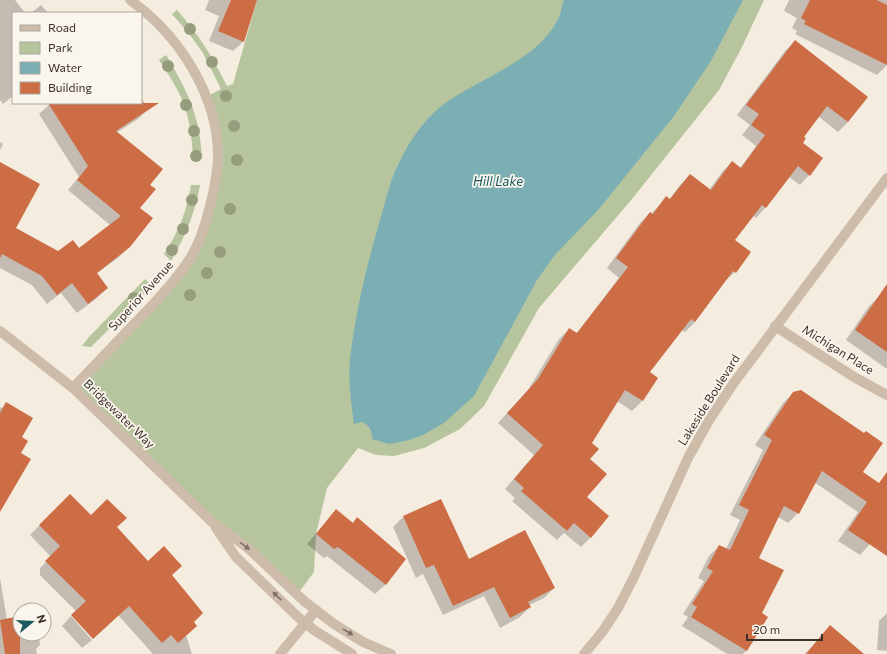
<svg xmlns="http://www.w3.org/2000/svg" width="887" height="654" viewBox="0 0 887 654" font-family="Commissioner,sans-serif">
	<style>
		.green { fill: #b6c59e }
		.water { fill: #7cafb4 }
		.shadow { fill: #0003 }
		.building { fill: #cd6d45 }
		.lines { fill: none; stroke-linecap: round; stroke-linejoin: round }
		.minor { stroke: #cebcaa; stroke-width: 10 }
		.tree { fill: #969d7d }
		.oneway { fill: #7d6f64 }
		.labels { text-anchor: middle; stroke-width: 3.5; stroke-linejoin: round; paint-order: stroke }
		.street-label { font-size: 12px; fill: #3b302a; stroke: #fbf6ed }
		.water-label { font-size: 13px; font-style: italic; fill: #1c5960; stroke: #fbf6ed }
	</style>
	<rect width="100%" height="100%" fill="#f5ece0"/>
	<g class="green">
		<path d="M257,0H764L741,49L719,90L632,199L539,308L484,406L460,429L424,448L394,456L376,455L358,448L327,488L316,534L314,572L297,595L213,523L73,388L192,256L218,158L206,97L221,89L203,53L190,35L172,14L177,10C199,35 212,56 227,86L233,84Z"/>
		<path d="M166,55C188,92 200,115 202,159H193C192,135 189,111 177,89C172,79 165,70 159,60Z"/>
		<path d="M191,185H200C195,213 185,237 171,261L164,254C178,233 187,211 191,185Z"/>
		<path d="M145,279L152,286L91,347L82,346L88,338Z"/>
	</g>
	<path class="water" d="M564,0H743L711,61L674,116L599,209L554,256L537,280L474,396L444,423L421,436L406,441L389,444L372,439C372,430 370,426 362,422L354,424C351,403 348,380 350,358C356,309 368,260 382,213C387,196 391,177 400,161C409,142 423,121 439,108C477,77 539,63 560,15C561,10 562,5 564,0Z"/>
	<g class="shadow">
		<path d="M0,0H15L25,13H13V96L3,104L0,100Z"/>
		<path d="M209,0H256L243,42L233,51L209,41L219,16L205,10Z"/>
		<path d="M789,0H887V65L877,75L795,34L797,31L792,28L797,18L784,11Z"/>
		<path d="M41,5L48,13H31Z"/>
		<path d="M795,41L866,97L848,122L838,132L818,116L803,137L801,143L809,175L800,185L789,177L765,208L756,218L753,216L734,240L750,252L735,272L724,282L695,322L685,332L681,329L648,373L656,378L642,401L632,411L617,401L591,443L585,497L591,537L581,547L564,533L557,540L512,501L515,498L505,489L534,455L498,423L528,390L559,339L569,329L576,334L619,278L607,268L640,223L650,213L651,214L666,198L669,200L680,185L690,175L709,190L722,172L732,162L740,168L756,146L742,135L750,125L737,115L785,51Z"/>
		<path d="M141,97L148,109L138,119L116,133L149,185L139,208L129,247L119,257L96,274L107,288L97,298L77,313L61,293L47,304L32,285L0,268V163L15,229L58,253L79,250L110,225L68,190L79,177L39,114L51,103H141Z"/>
		<path d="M0,142L3,144L0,150Z"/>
		<path d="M887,285V369L846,340L869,306L878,298Z"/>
		<path d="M793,393L861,472L887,489V553L872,542L860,555L838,541L858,512L814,482L798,513L788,523L778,517L758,558L747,650L743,654H727L682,626L688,617L683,614L704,581L698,578L709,556L719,546L726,549L740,520L730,515L763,450L755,445L783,403Z"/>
		<path d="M6,404L20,438V453L0,510V407L2,408Z"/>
		<path d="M70,495L91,516L116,527L148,563L171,575L192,622L186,635L192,654H153L118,615L76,611L40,575V568L51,557L30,535Z"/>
		<path d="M441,500L468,561L554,588L544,598L529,605L530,607L520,617L500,628L484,596L443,615L423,574L416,578L393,527L403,517Z"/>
		<path d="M336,510L352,524L357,519L405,559L385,585L375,594L327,556L324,558L307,544Z"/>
		<path d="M0,578L7,620L20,617V634H39L40,645L36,649L37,654H0Z"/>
		<path d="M887,613V651L877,650L879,621Z"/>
		<path d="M71,616L92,640L82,648L62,626Z"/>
		<path d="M830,626L863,654H805Z"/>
	</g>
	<g class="building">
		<path d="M231,0H257L244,42L218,31Z"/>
		<path d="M810,0H877L887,5V65L804,24L806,21L801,18Z"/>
		<path d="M795,40L868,97L848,122L827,106L804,137L806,138L803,143L823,158L810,176L798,166L766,208L762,205L735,240L751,252L736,273L733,271L695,322L691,319L650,372L658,378L643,401L625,390L592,443L599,449L590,459L607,474L587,497L609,516L591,538L574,523L567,531L521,491L524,488L514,479L543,445L507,413L538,379L569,328L577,333L628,267L616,258L650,212L653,214L666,196L670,199L690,174L711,190L732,161L741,168L765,135L751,125L759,114L746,105Z"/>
		<path d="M48,103H159L116,131L163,169L150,185L156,189L140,208L153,218L130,247L97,273L108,288L88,304L72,283L57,295L42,276L2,254L0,258V162L40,184L16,228L58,251L73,240L79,248L121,216L77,180L88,166Z"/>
		<path d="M887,284V352L855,330Z"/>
		<path d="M801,390L864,433L866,431L883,443L863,472L879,483L887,472V556L848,530L867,502L822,471L799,514L784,506L759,558L784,570L762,613L768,617L747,651L691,617L697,607L692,604L713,571L707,568L719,545L730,550L749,510L739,505L772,440L764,435L793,392Z"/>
		<path d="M6,402L33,418L22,437L28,441L21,453L31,459L0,512V413Z"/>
		<path d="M70,494L91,515L107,499L127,518L117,527L148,561L164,546L182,566L172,575L203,613L194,622L197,626L178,643L171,635L162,643L129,606L93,639L71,615L86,601L45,561L60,546L39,525Z"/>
		<path d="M441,499L469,559L525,530L555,588L528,602L531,607L510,618L494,587L453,606L434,565L426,568L403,516Z"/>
		<path d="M336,509L353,523L357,517L406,559L386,585L338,547L334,549L316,534Z"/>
		<path d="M20,616V654H5L0,620Z"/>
		<path d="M830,625L864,654H806Z"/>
	</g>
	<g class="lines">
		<g class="minor">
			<path d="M775,326L854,377L887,395"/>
			<path d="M0,331L73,388L213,523L248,548L304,601L334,624L363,642L391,654"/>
			<path d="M73,388C94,366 115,344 136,322C156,302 176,281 191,257C200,242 206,223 210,206C214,191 217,174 218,159C219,96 179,35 130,0"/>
			<path d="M216,528L236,557L298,617L314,630L352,654"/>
			<path d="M280,654L316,610"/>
			<path d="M584,654L603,631L618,608L634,577L688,458L708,422L733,384L887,178"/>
		</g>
	</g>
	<g class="tree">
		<circle cx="190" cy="29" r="6"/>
		<circle cx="212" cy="62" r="6"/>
		<circle cx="168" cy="66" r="6"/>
		<circle cx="226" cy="96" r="6"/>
		<circle cx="186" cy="105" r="6"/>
		<circle cx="234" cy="126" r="6"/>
		<circle cx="194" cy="131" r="6"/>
		<circle cx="196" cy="156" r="6"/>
		<circle cx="237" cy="160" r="6"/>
		<circle cx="192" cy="200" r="6"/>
		<circle cx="230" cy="209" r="6"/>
		<circle cx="183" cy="229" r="6"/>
		<circle cx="172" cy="250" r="6"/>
		<circle cx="220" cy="252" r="6"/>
		<circle cx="207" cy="273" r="6"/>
		<circle cx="190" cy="295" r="6"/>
		<circle cx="134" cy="298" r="6"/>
	</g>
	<defs><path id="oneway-solid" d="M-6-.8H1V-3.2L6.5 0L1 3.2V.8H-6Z"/></defs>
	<g class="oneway">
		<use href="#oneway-solid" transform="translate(245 546) rotate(37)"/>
		<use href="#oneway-solid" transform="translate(277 596) rotate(-136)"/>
		<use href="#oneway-solid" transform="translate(348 632) rotate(32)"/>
	</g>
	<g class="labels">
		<g class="street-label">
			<text transform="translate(141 296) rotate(-48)" y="4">Superior Avenue</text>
			<text transform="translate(838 350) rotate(32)" y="4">Michigan Place</text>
			<text transform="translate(709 400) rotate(-58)" y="4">Lakeside Boulevard</text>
			<text transform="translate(119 414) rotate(44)" y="4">Bridgewater Way</text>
		</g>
		<g class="water-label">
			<text x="498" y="186">Hill Lake</text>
		</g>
	</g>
	<rect x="12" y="12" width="130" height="92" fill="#fbf6ed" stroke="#aea79f"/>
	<rect x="20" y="25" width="20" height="6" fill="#cebcaa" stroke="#aea79f"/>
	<text x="48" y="32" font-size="12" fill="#3b302a">Road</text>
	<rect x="20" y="42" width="20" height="12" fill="#b6c59e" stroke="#aea79f"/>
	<text x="48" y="52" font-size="12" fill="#3b302a">Park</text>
	<rect x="20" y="62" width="20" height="12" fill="#7cafb4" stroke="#aea79f"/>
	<text x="48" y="72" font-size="12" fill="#3b302a">Water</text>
	<rect x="20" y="82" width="20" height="12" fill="#cd6d45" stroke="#aea79f"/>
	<text x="48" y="92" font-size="12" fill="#3b302a">Building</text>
	<g transform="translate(32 622) rotate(72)"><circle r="19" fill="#fbf6ed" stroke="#aea79f"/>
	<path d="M0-3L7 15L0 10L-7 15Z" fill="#1c5960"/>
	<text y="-6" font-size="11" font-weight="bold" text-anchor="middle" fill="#3b302a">N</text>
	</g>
	<path d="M747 634v6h75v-6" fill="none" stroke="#3b302a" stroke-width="2"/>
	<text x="753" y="634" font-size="12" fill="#3b302a" stroke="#fbf6ed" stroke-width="3" paint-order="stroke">20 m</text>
</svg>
